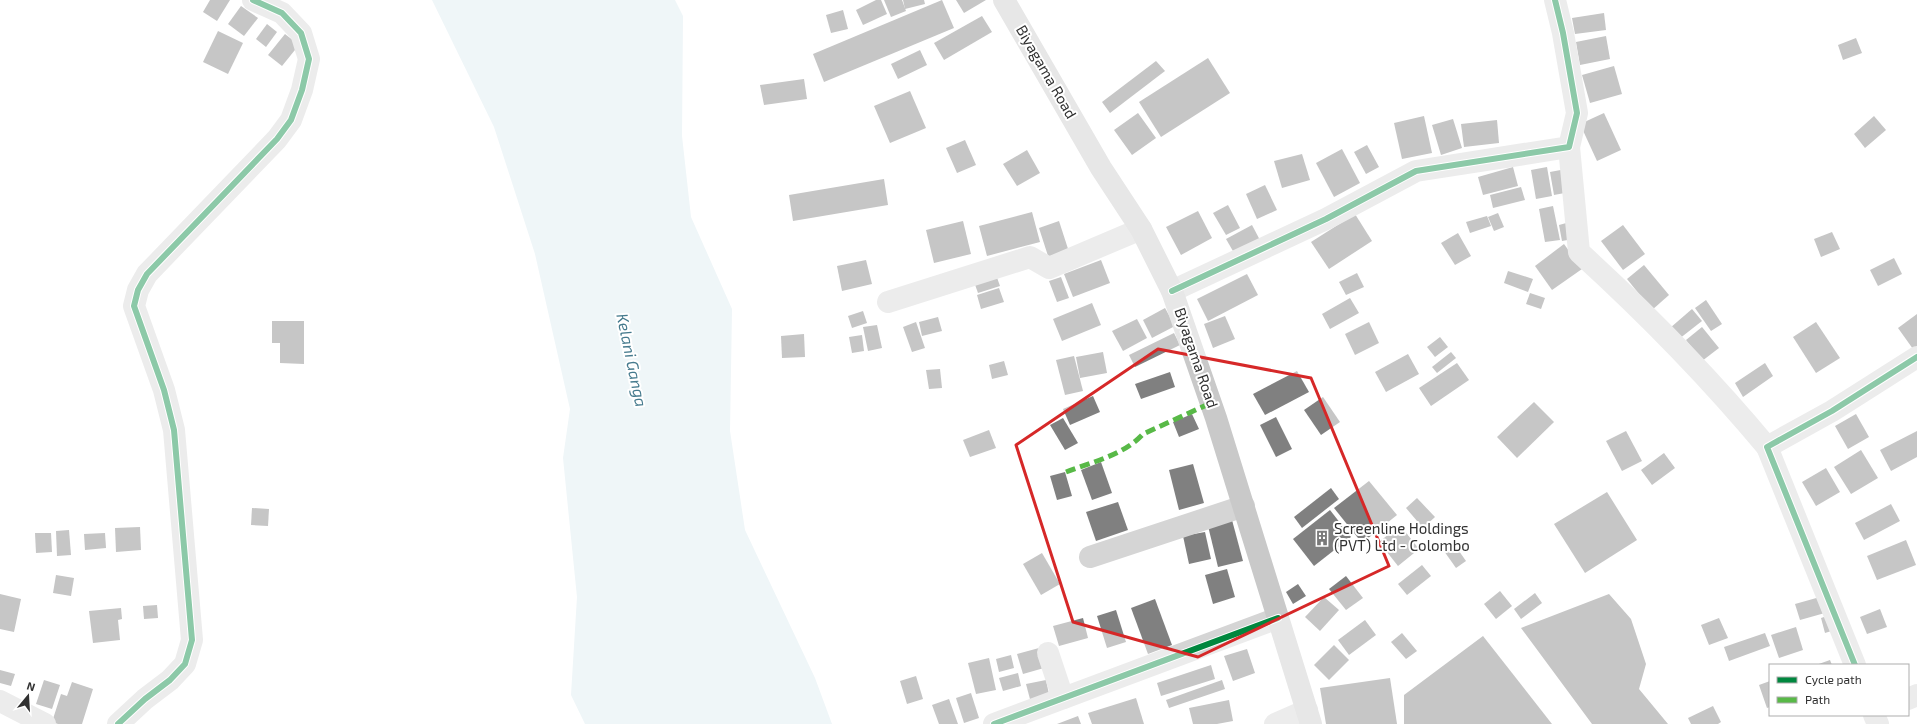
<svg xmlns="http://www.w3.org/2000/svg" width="1917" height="724" viewBox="0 0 1917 724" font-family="'Exo 2',sans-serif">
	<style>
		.water { fill: #dbeaef }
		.building { fill: #808080 }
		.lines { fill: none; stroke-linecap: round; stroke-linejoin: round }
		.minor { stroke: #d5d5d5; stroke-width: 22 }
		.major { stroke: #c9c9c9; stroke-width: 22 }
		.quiet { stroke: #58b947; stroke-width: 5; stroke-dasharray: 10 5; stroke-linecap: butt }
		.cycleway-casing { stroke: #fff; stroke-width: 8 }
		.cycleway { stroke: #00873e; stroke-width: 6 }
		.marked { fill: none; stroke: #d62828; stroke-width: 3; stroke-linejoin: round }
		.labels { text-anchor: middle; stroke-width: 4; stroke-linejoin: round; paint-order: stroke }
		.street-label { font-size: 15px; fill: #313131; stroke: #fff }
		.poi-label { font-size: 15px; fill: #313131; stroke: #fff; text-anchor: start }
		.water-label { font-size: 16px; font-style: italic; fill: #457a8d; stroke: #fff }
	</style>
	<rect width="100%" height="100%" fill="#fff"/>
	<path class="water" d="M432,0H675L683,16L682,136L691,217L732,309L730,431L745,530L815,678L832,724H585L571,695L577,597L563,458L570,409L535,254L494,127Z"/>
	<g class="building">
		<path d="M210,0H230L217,21L203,12Z"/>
		<path d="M876,0H881L887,14L863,25L856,10Z"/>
		<path d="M884,0H902L906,11L891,17Z"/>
		<path d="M903,0H924L925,4L905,9Z"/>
		<path d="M942,0L954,28L824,82L813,54Z"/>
		<path d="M956,0H986L964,13Z"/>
		<path d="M241,6L258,18L244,36L228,24Z"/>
		<path d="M843,10L848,29L831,33L826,15Z"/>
		<path d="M1604,13L1606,30L1575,34L1572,18Z"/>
		<path d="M982,16L992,32L944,60L934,43Z"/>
		<path d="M267,24L277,32L266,47L256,39Z"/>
		<path d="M218,31L243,43L228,74L203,62Z"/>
		<path d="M285,34L299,45L282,66L268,55Z"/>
		<path d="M1606,36L1610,59L1580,65L1576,42Z"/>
		<path d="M1856,38L1862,53L1843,60L1838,45Z"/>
		<path d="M920,50L927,65L898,79L891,64Z"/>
		<path d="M1208,58L1230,93L1161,137L1139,102Z"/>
		<path d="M1156,61L1165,71L1110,113L1102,102Z"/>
		<path d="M1614,66L1622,94L1590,103L1582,75Z"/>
		<path d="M804,79L807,99L764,105L760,85Z"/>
		<path d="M910,91L926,128L890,143L874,106Z"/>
		<path d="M1138,113L1156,138L1132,155L1114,130Z"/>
		<path d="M1604,113L1621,150L1597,161L1580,124Z"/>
		<path d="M1424,116L1432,153L1402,159L1394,123Z"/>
		<path d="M1874,116L1886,130L1865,148L1854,134Z"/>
		<path d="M1453,119L1462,148L1441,155L1432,125Z"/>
		<path d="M1497,120L1499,143L1464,147L1461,124Z"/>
		<path d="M965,140L976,165L957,173L946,148Z"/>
		<path d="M1367,145L1379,167L1366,174L1354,152Z"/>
		<path d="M1342,149L1360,183L1334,197L1316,163Z"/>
		<path d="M1027,150L1040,173L1017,186L1003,164Z"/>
		<path d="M1302,154L1310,180L1282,188L1274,161Z"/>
		<path d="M1513,167L1518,186L1483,195L1478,177Z"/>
		<path d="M1547,167L1552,196L1536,199L1531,170Z"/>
		<path d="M1566,169L1570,192L1554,195L1550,172Z"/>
		<path d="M884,179L888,205L793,221L789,195Z"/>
		<path d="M1265,185L1277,210L1257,219L1246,194Z"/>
		<path d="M1521,187L1525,200L1493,208L1490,195Z"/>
		<path d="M1228,205L1240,228L1226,235L1213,213Z"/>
		<path d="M1553,206L1560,240L1545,242L1539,209Z"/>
		<path d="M1198,211L1212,238L1181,255L1166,227Z"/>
		<path d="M1032,212L1040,242L987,256L979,226Z"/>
		<path d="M1498,213L1504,227L1494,231L1488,217Z"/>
		<path d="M1355,214L1372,241L1329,269L1311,242Z"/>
		<path d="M1487,216L1491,226L1470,233L1466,222Z"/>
		<path d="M963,221L971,254L934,263L926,230Z"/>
		<path d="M1059,221L1070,255L1050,262L1039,228Z"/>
		<path d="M1570,222L1573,239L1562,241L1559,225Z"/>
		<path d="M1252,225L1262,244L1237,258L1226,239Z"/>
		<path d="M1623,225L1645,254L1623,270L1601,241Z"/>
		<path d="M1832,232L1840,249L1821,257L1814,239Z"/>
		<path d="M1458,233L1471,256L1455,265L1441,243Z"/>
		<path d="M1564,244L1582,269L1552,290L1535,266Z"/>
		<path d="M1894,258L1902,274L1878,286L1870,270Z"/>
		<path d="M866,260L872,284L842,291L837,266Z"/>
		<path d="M1101,260L1110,283L1073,297L1064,274Z"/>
		<path d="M1644,265L1669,295L1652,310L1627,279Z"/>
		<path d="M1508,271L1533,279L1528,292L1504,283Z"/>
		<path d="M995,272L1000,286L978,293L973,279Z"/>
		<path d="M1357,273L1364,287L1346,295L1339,282Z"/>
		<path d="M1247,274L1258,295L1208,321L1197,299Z"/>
		<path d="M1061,277L1069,298L1057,302L1049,281Z"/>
		<path d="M999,288L1004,302L981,309L977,295Z"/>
		<path d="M1530,293L1545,298L1541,309L1526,304Z"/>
		<path d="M1350,298L1359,313L1330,329L1322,314Z"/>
		<path d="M1706,300L1722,324L1711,331L1695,308Z"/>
		<path d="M1092,303L1101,325L1062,341L1053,319Z"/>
		<path d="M1165,308L1175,326L1152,338L1143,320Z"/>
		<path d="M1692,309L1702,321L1679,339L1670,328Z"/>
		<path d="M863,311L867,323L852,328L848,316Z"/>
		<path d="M1917,314V346L1913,349L1898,328Z"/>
		<path d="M1225,316L1235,339L1213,348L1204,324Z"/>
		<path d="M938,317L942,331L922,336L919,322Z"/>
		<path d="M1137,319L1147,338L1123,351L1112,331Z"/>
		<path d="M272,321H304V364L280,363V343H272Z"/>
		<path d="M916,322L925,348L912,352L903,327Z"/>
		<path d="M1369,322L1379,343L1355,355L1345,334Z"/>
		<path d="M1816,322L1840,358L1816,373L1793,337Z"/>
		<path d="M877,325L882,348L868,351L863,327Z"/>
		<path d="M1702,327L1719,348L1702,361L1686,340Z"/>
		<path d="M1174,333L1180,345L1135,367L1129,355Z"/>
		<path d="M804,334L805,357L782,358L781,336Z"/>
		<path d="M862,335L864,351L852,353L849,337Z"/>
		<path d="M1440,337L1448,347L1435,357L1427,347Z"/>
		<path d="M1103,352L1107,373L1080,378L1076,357Z"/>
		<path d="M1451,352L1456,358L1437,373L1432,367Z"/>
		<path d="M1408,354L1419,374L1386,392L1375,372Z"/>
		<path d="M1074,356L1083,391L1065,395L1056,360Z"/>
		<path d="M1004,361L1008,375L992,379L989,365Z"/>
		<path d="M1457,363L1469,380L1431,406L1419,388Z"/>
		<path d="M1765,363L1773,376L1743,397L1735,383Z"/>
		<path d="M940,369L942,388L929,389L926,370Z"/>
		<path d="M1297,371L1309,392L1265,415L1253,394Z"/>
		<path d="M1170,372L1175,387L1141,399L1135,384Z"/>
		<path d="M1093,396L1100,412L1070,425L1063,409Z"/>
		<path d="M1323,397L1340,422L1321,435L1304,410Z"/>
		<path d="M1534,402L1554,422L1517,458L1497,437Z"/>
		<path d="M1192,414L1199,429L1179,437L1173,422Z"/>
		<path d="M1856,414L1869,437L1848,449L1835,426Z"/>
		<path d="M1276,417L1292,449L1276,457L1260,425Z"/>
		<path d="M1063,418L1078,443L1065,450L1050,425Z"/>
		<path d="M989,430L996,448L970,457L963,440Z"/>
		<path d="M1626,431L1642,461L1622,471L1606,441Z"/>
		<path d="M1917,431V457L1891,471L1880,450Z"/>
		<path d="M1861,450L1878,478L1851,494L1834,467Z"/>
		<path d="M1664,453L1675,468L1652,485L1641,470Z"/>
		<path d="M1101,462L1112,493L1092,500L1081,470Z"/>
		<path d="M1193,464L1204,503L1179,510L1169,470Z"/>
		<path d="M1826,468L1840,492L1816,506L1802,482Z"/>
		<path d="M1065,472L1072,496L1057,500L1050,476Z"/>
		<path d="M1369,481L1397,515L1362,543L1334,508Z"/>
		<path d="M1331,488L1339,499L1302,528L1294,517Z"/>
		<path d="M1607,492L1637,540L1585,573L1554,524Z"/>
		<path d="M1417,498L1435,517L1423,528L1406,508Z"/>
		<path d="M1118,502L1128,530L1096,541L1086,512Z"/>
		<path d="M1891,504L1900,521L1864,540L1855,523Z"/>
		<path d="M252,508L269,509L268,526L251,525Z"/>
		<path d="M1330,510L1351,537L1314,566L1293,539Z"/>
		<path d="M1232,520L1243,561L1218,567L1208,526Z"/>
		<path d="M1400,525L1419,549L1398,566L1379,542Z"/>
		<path d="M140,527L141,550L116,552L115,528Z"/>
		<path d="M69,530L71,555L57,556L56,531Z"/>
		<path d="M1205,532L1211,559L1189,564L1183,536Z"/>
		<path d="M35,533H51L52,552L36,553Z"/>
		<path d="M105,533L106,548L85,550L84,534Z"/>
		<path d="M1906,540L1916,565L1877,580L1867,556Z"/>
		<path d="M1454,544L1466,561L1456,568L1444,551Z"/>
		<path d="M1042,553L1060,584L1041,595L1023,564Z"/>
		<path d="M1422,565L1431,576L1407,595L1398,584Z"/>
		<path d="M1227,569L1235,597L1213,604L1205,575Z"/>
		<path d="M56,575L74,578L71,596L53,593Z"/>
		<path d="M1346,576L1363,598L1346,610L1329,589Z"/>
		<path d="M1298,584L1306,596L1293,604L1286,592Z"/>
		<path d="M1500,591L1512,606L1496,619L1484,604Z"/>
		<path d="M1535,593L1542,603L1521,619L1514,609Z"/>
		<path d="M0,594L21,599L14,632L0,629Z"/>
		<path d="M1609,594L1631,619L1646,664L1639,689L1668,724H1592L1521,628Z"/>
		<path d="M1827,595L1832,611L1800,620L1795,604Z"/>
		<path d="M1324,597L1339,610L1320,631L1305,617Z"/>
		<path d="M1155,599L1172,645L1148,654L1131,608Z"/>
		<path d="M157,605L158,618L144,619L143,606Z"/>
		<path d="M121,608L122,619L118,620L120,640L93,643L89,611Z"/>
		<path d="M1880,609L1887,627L1867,634L1860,617Z"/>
		<path d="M1116,610L1126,642L1107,648L1097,616Z"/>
		<path d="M1836,613L1841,628L1825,633L1821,618Z"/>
		<path d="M1083,618L1088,638L1059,646L1053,626Z"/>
		<path d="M1719,618L1728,638L1709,645L1701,625Z"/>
		<path d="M1365,620L1376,635L1349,655L1338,640Z"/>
		<path d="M1796,627L1803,650L1779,658L1771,635Z"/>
		<path d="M1402,633L1417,651L1406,659L1391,642Z"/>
		<path d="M1765,633L1770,646L1729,661L1724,647Z"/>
		<path d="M1483,636L1552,724H1404V695Z"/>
		<path d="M1334,645L1349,660L1329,680L1314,665Z"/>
		<path d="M1039,648L1044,668L1023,674L1017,654Z"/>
		<path d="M1247,649L1255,673L1233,681L1224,656Z"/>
		<path d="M1011,655L1014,668L999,672L996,659Z"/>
		<path d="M989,658L996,690L976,694L968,663Z"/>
		<path d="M1830,660L1832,665H1816Z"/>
		<path d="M1211,665L1215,679L1161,696L1157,683Z"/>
		<path d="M0,670L15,674L11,686L0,683Z"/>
		<path d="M1018,673L1021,686L1003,691L999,678Z"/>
		<path d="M916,676L923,699L907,704L900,681Z"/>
		<path d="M1390,678L1397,724H1326L1320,688Z"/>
		<path d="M44,680L60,685L52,709L36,704Z"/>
		<path d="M1046,680L1050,699L1031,703L1026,684Z"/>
		<path d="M1222,680L1225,689L1169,708L1166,700Z"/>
		<path d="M1770,681V707L1767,708L1759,685Z"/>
		<path d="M72,682L93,689L82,724H58L52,722L61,694L67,696Z"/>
		<path d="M971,693L979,718L964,723L956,698Z"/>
		<path d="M1136,698L1144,724H1092L1088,713Z"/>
		<path d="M949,699L958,724H939L932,705Z"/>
		<path d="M1229,700L1233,721L1217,724H1193L1189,708Z"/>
		<path d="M1713,706L1721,722L1718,724H1691L1688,718Z"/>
		<path d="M1078,716L1081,724H1057Z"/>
	</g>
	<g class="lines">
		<g class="minor">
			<path d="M1569,147L1579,252C1647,314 1708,376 1767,447"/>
			<path d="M1172,291L1326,219L1416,171L1569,147L1577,113L1563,33L1555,0"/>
			<path d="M888,302L1030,257L1049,268L1141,229"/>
			<path d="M1090,557L1244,506"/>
			<path d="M1048,653L1063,698"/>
			<path d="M1855,665L1767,447L1832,411L1917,357"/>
			<path d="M1908,699L1917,695"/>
			<path d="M0,701L45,724"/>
			<path d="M1874,715L1878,724"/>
			<path d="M118,724L145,699L170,680L185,664L192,640L174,430L164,390L134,306L138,290L147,274L277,139L291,120L302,90L309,59L301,33L282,13L253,0"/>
			<path d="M994,724L1278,618"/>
			<path d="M1275,724L1307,710"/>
		</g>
		<path class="major" d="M1004,0L1101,168L1141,229L1172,291L1216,418L1311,724"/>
		<path class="quiet" d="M1066,472C1092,462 1124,455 1143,434L1211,403"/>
		<defs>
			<g id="cycleway">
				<path d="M1172,291L1326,219L1416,171L1569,147L1577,113L1563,33L1555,0"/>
				<path d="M1855,665L1767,447L1832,411L1917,357"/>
				<path d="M118,724L145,699L170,680L185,664L192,640L174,430L164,390L134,306L138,290L147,274L277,139L291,120L302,90L309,59L301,33L282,13L253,0"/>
				<path d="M994,724L1278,618"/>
			</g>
		</defs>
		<use href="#cycleway" class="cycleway-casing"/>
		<use href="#cycleway" class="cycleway"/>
	</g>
	<path d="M0 0H1917V724H0ZM1158,349L1311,378L1389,566L1198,657L1073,622L1016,445Z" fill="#fff" fill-opacity=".55" fill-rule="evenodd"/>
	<path class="marked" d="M1158,349L1311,378L1389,566L1198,657L1073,622L1016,445Z"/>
	<defs>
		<symbol id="building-bare" viewBox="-9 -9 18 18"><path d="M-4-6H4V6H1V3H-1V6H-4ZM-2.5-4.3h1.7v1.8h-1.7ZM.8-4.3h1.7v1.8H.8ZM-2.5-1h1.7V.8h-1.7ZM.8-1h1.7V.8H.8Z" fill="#797979" stroke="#fff" stroke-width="2.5" paint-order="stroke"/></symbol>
	</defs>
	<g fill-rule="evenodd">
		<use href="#building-bare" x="1311" y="527" width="22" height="22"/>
	</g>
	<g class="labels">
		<g class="street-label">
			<text transform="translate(1046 72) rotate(60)" y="5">Biyagama Road</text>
			<text transform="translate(1196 358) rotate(71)" y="5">Biyagama Road</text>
		</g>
		<g class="poi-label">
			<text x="1334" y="534">Screenline Holdings<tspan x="1334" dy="17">(PVT) Ltd - Colombo</tspan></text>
		</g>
		<g class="water-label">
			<text transform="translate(632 360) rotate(78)" y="6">Kelani Ganga</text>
		</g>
	</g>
	<rect x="1769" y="664" width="140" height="52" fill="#ffffff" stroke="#adadad"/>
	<rect x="1777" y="677" width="20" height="6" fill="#00873e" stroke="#adadad"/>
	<text x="1805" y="684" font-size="12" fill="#313131">Cycle path</text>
	<rect x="1777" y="697" width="20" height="6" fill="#58b947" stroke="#adadad"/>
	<text x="1805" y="704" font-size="12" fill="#313131">Path</text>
	<g transform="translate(28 696) rotate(18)" stroke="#ffffff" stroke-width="3" paint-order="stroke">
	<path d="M0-3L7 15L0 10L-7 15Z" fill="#313131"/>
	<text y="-6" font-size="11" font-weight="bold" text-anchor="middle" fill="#313131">N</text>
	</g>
</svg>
